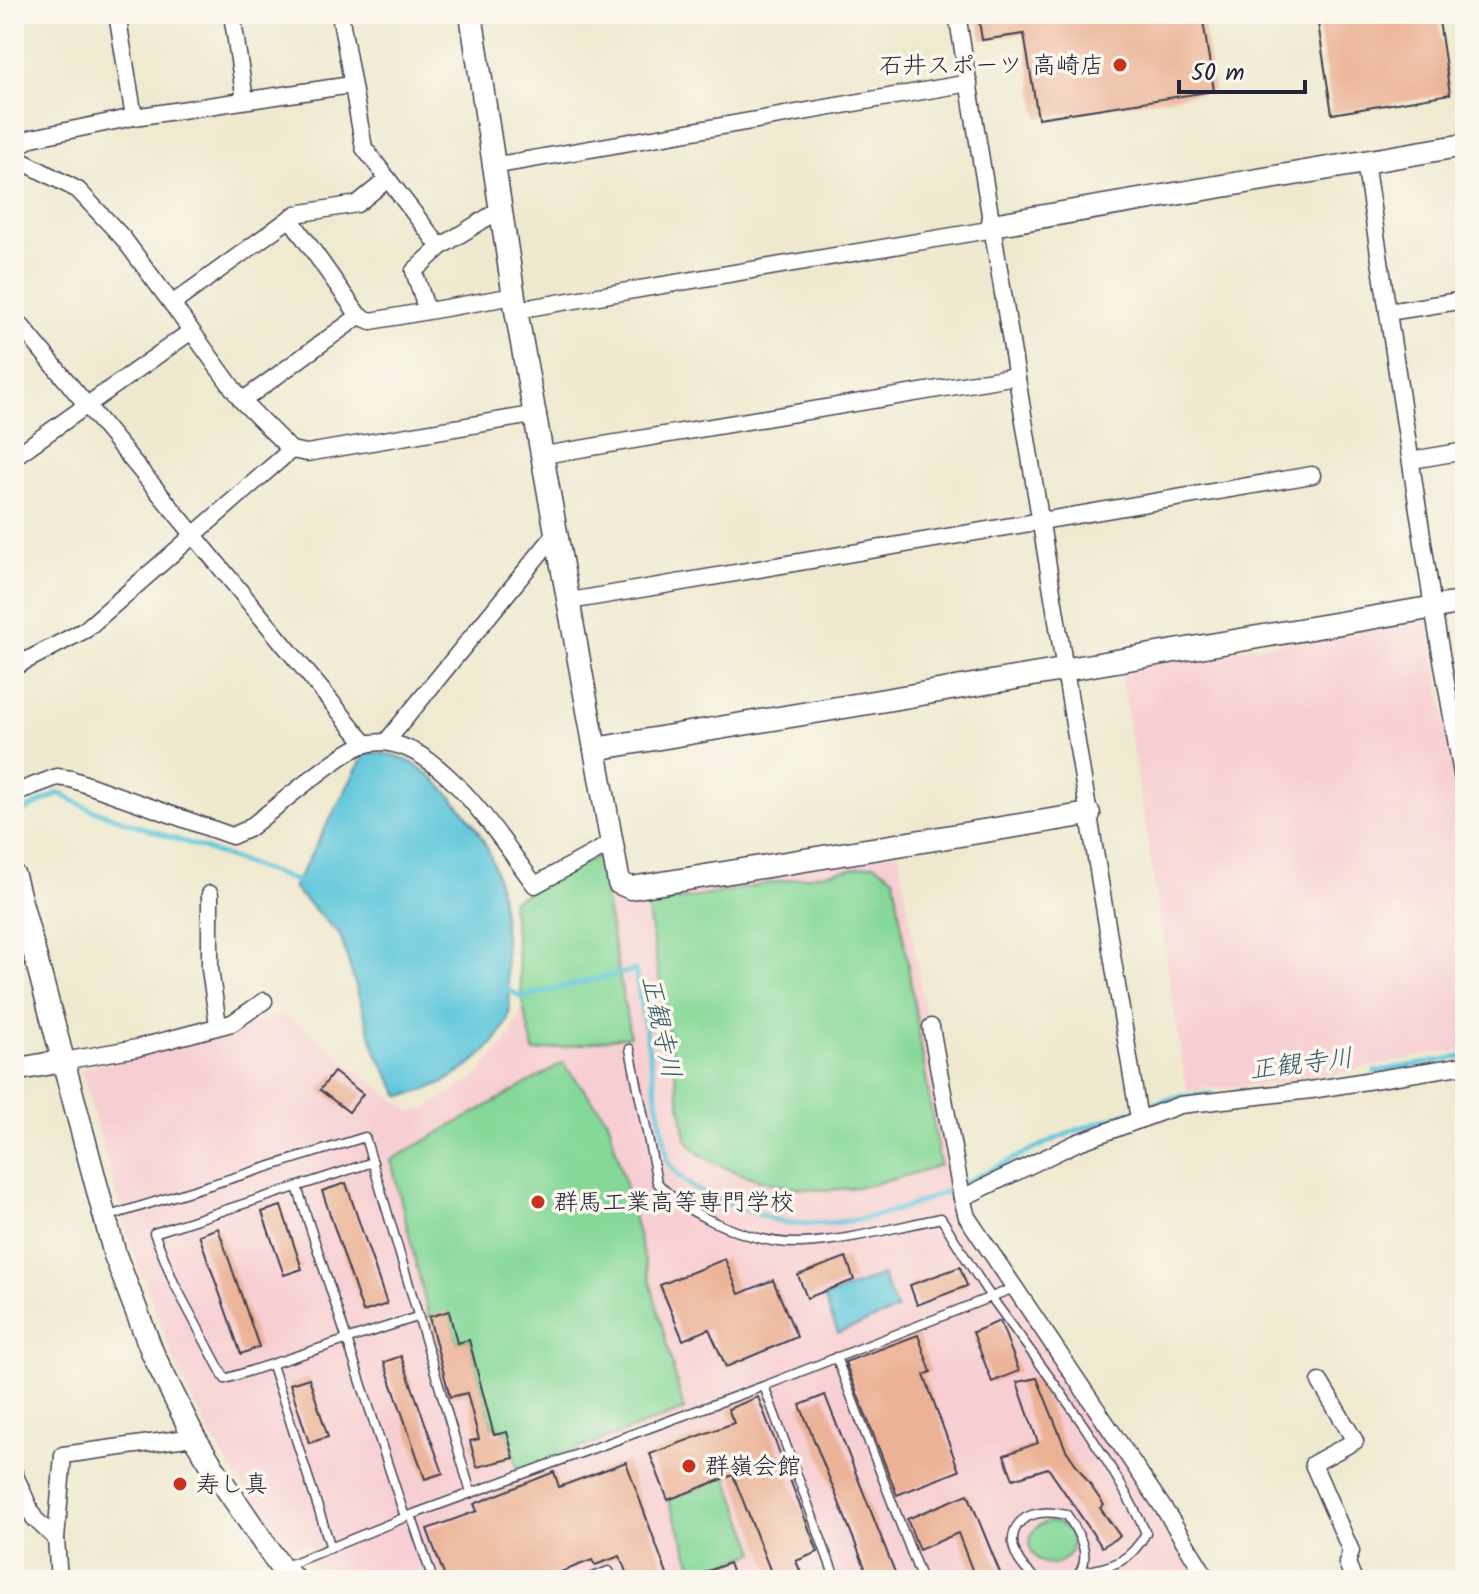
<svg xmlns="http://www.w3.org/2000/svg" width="1479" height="1594" viewBox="0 0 1479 1594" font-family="Kalam,'Klee One',sans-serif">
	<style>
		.built { fill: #f7cfd2 }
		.green { fill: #86d899; stroke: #547d6a; stroke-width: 2 }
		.water { fill: #60c7dc; stroke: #41748c; stroke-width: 2 }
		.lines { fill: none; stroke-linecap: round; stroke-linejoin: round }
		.stream { stroke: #60c7dc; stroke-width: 5 }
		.building { fill: #ebb296 }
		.lane-casing { stroke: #414051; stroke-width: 11 }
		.street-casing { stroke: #414051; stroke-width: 19 }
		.secondary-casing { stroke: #414051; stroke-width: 25 }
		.lane { stroke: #fff; stroke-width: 8 }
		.street { stroke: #fff; stroke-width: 16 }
		.secondary { stroke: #fff; stroke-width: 22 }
		.poi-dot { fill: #c8321e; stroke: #fbf7ec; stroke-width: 3 }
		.labels { text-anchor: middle; stroke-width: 7; stroke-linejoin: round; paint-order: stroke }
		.poi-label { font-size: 24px; fill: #22223b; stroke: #fbf7ec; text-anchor: start }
		.water-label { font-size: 26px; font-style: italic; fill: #385c73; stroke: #fbf7ec }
	</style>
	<rect width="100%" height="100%" fill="#fbf7ec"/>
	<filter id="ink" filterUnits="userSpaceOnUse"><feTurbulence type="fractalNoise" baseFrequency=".0125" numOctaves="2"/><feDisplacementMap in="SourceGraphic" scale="16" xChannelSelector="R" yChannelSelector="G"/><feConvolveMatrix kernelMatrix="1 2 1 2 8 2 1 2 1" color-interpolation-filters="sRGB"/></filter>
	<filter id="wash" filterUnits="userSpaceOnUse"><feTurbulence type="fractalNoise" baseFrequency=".006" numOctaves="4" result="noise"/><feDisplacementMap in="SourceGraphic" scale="32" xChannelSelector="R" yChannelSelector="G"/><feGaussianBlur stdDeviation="1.8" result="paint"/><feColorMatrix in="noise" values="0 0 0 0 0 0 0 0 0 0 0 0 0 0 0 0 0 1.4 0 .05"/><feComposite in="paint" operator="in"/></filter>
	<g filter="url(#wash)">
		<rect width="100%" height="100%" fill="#efe9cf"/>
		<g class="built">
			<path d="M1421,621L1430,630L1465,838V1051L1433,1054L1311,1079L1187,1091L1120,668Z"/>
			<path d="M899,852L952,1184L1200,1580H318L312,1575V1555L308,1544L291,1549L281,1543L212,1439L176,1366L127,1233L81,1069L286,1015L411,1112L426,1109L476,1077L510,1037L523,1004L511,901L598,856L607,897H629Z"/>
		</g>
		<g class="green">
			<path d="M598,856L630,1036L534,1052L523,1005L511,901Z"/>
			<path d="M875,864L894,878L940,1165C860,1191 812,1202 731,1170C713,1162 697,1156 686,1139L647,906Z"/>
			<path d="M563,1063L608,1120L684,1410L518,1471L507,1432L492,1426L469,1340L457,1343L449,1312L429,1317L391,1160Z"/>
			<path d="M727,1477L756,1552L696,1575L668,1500Z"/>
			<circle cx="1051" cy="1543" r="21"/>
		</g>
		<g class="water">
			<path d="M366,752C375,753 387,753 396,756C432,766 478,823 491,857C503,890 505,931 506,966C507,981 513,1008 507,1021C489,1059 441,1091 400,1096L376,1052L340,935L293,888Z"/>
			<path d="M882,1275L897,1310L838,1333L824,1298Z"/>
		</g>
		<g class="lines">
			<g class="stream">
				<path d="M14,816L59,793L90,809L302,883"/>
				<path d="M503,987L522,997L635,970L668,1162C683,1187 710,1198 738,1207C754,1212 773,1221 790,1223C892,1231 967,1179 1055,1139C1079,1128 1105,1121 1129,1112"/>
				<path d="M1375,1072L1465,1056"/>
				<path d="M1143,1107L1177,1097L1211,1094"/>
			</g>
		</g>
		<g id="blocks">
			<g class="building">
				<path d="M978,14H1202L1214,91L1038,118L1024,34L982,40Z"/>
				<path d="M1337,14H1438L1450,94L1332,114L1317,17Z"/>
				<path d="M334,1072L363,1094L349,1112L320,1090Z"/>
				<path d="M346,1183L387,1304L363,1312L322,1191Z"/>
				<path d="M281,1206L302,1269L284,1275L262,1212Z"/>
				<path d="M218,1228L259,1347L241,1354L199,1235Z"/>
				<path d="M846,1257L854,1280L807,1298L798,1275Z"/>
				<path d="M725,1259L739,1294L773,1280L797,1337L726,1367L709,1329L683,1340L660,1285Z"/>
				<path d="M960,1267L967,1286L917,1305L910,1285Z"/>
				<path d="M449,1311L457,1343L469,1340L494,1435L507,1432L514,1458L477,1467L470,1441L479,1439L467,1393L450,1397L429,1317Z"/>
				<path d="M1000,1321L1019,1371L992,1382L973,1332Z"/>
				<path d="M918,1335L931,1372L924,1375L959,1471L897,1495L845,1362Z"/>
				<path d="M401,1356L443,1473L425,1479L384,1362Z"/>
				<path d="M309,1378L328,1437L309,1443L290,1384Z"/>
				<path d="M1037,1378L1066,1450L1104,1505L1100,1508L1120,1536L1102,1547L1048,1468L1013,1479L1004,1455L1038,1443L1017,1382Z"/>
				<path d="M825,1395L898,1580H870L800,1405Z"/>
				<path d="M758,1397L818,1552L796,1561L804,1580H774L733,1475L668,1500L650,1454L734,1423L728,1409Z"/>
				<path d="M626,1462L669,1580H629L620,1556L595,1565L592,1560L540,1580H446L427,1529L477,1511L474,1504L554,1472L559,1487Z"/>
				<path d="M968,1494L1003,1580H976L958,1533L919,1550L907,1519Z"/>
				<path d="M729,1563L735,1580H687V1579Z"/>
			</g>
		</g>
	</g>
	<g filter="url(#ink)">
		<use href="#blocks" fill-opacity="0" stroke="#414051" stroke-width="2"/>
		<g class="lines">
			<defs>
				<g id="lane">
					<path d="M630,1049L657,1182C685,1216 757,1245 801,1243C848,1241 896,1227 941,1218C959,1246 975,1275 994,1301C1048,1376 1107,1449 1146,1533C1130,1562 1113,1567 1082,1572"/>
					<path d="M373,1162L154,1233L174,1283L225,1379L417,1317"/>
					<path d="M297,1187L405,1517"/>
					<path d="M106,1217L365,1137L471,1493"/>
					<path d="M836,1357L922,1580"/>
					<path d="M272,1365L331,1548"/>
					<path d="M764,1386L836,1580"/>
					<path d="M411,1515L433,1580"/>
					<path d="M283,1567L411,1515L764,1386L1014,1288"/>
					<path d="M584,1580L609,1571L613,1580"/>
					<path d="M1038,1580C995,1549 1009,1501 1067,1515C1081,1536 1095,1561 1073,1580"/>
				</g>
				<g id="street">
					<path d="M117,14L134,117"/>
					<path d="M232,14L245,100"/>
					<path d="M340,14L364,148L440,247"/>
					<path d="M957,14L1139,1119"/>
					<path d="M14,148L32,138L134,117L351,85"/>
					<path d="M14,157L78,190L123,238L172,304"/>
					<path d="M1365,162L1433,608L1465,791"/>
					<path d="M492,166L969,83"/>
					<path d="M290,218L359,316L371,321L514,296"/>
					<path d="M516,310L994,229"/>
					<path d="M427,311L414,271L440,247L501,209"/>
					<path d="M1388,312L1465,300"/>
					<path d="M359,316L242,401L172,304L296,214L357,204L388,179"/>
					<path d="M14,317L366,744"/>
					<path d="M291,450L307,453L538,414"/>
					<path d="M544,455L1016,376"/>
					<path d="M14,457L190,332"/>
					<path d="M1412,460L1465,451"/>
					<path d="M570,601L1312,475"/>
					<path d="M14,667L85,630L291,450L242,401"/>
					<path d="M386,742L558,531"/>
					<path d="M14,793L57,777L71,779L232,836L248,829C273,810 339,753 363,745C431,723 501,841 535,885L610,844"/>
					<path d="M210,894V969L218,1025"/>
					<path d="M931,1027L962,1198"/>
					<path d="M63,1061L137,1048L232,1023L264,1001"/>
					<path d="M1320,1382L1355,1441L1313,1464L1351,1551L1347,1563L1354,1580"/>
					<path d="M14,1473L34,1518L56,1539"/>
					<path d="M59,1580L56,1539L63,1455L194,1437"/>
					<path d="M1208,1580L1168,1515L967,1217L962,1198L1076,1143L1180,1105L1311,1090L1465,1065"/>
				</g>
				<g id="secondary">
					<path d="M471,14L516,310L619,883L631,888L1089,814"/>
					<path d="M992,225L1465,145"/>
					<path d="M595,749L1465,602"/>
					<path d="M14,876L115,1255L153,1354L194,1437L225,1486L281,1568L295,1580"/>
					<path d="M14,1070L63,1061"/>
				</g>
			</defs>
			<use href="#lane" class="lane-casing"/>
			<use href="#street" class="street-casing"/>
			<use href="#secondary" class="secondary-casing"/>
			<use href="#lane" class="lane"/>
			<use href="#street" class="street"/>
			<use href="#secondary" class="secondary"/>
		</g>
	</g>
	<g class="poi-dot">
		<circle cx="1120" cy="65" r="8"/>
		<circle cx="538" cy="1202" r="8"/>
		<circle cx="689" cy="1466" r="8"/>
		<circle cx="180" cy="1484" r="8"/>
	</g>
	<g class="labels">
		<g class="poi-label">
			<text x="1104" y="73" text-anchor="end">石井スポーツ 高崎店</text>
			<text x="554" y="1210">群馬工業高等専門学校</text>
			<text x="705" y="1474">群嶺会館</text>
			<text x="196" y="1492">寿し真</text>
		</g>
		<g class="water-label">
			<text transform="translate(662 1027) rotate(78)" y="9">正観寺川</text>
			<text transform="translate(1301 1063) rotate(-7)" y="9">正観寺川</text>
		</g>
	</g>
	<rect width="1479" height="1594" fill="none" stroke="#fbf7ec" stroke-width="48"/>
	<path d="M1179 80v12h126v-12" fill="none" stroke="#22223b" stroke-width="4"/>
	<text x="1191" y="80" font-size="24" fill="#22223b" stroke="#fbf7ec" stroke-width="6" paint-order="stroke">50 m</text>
</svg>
